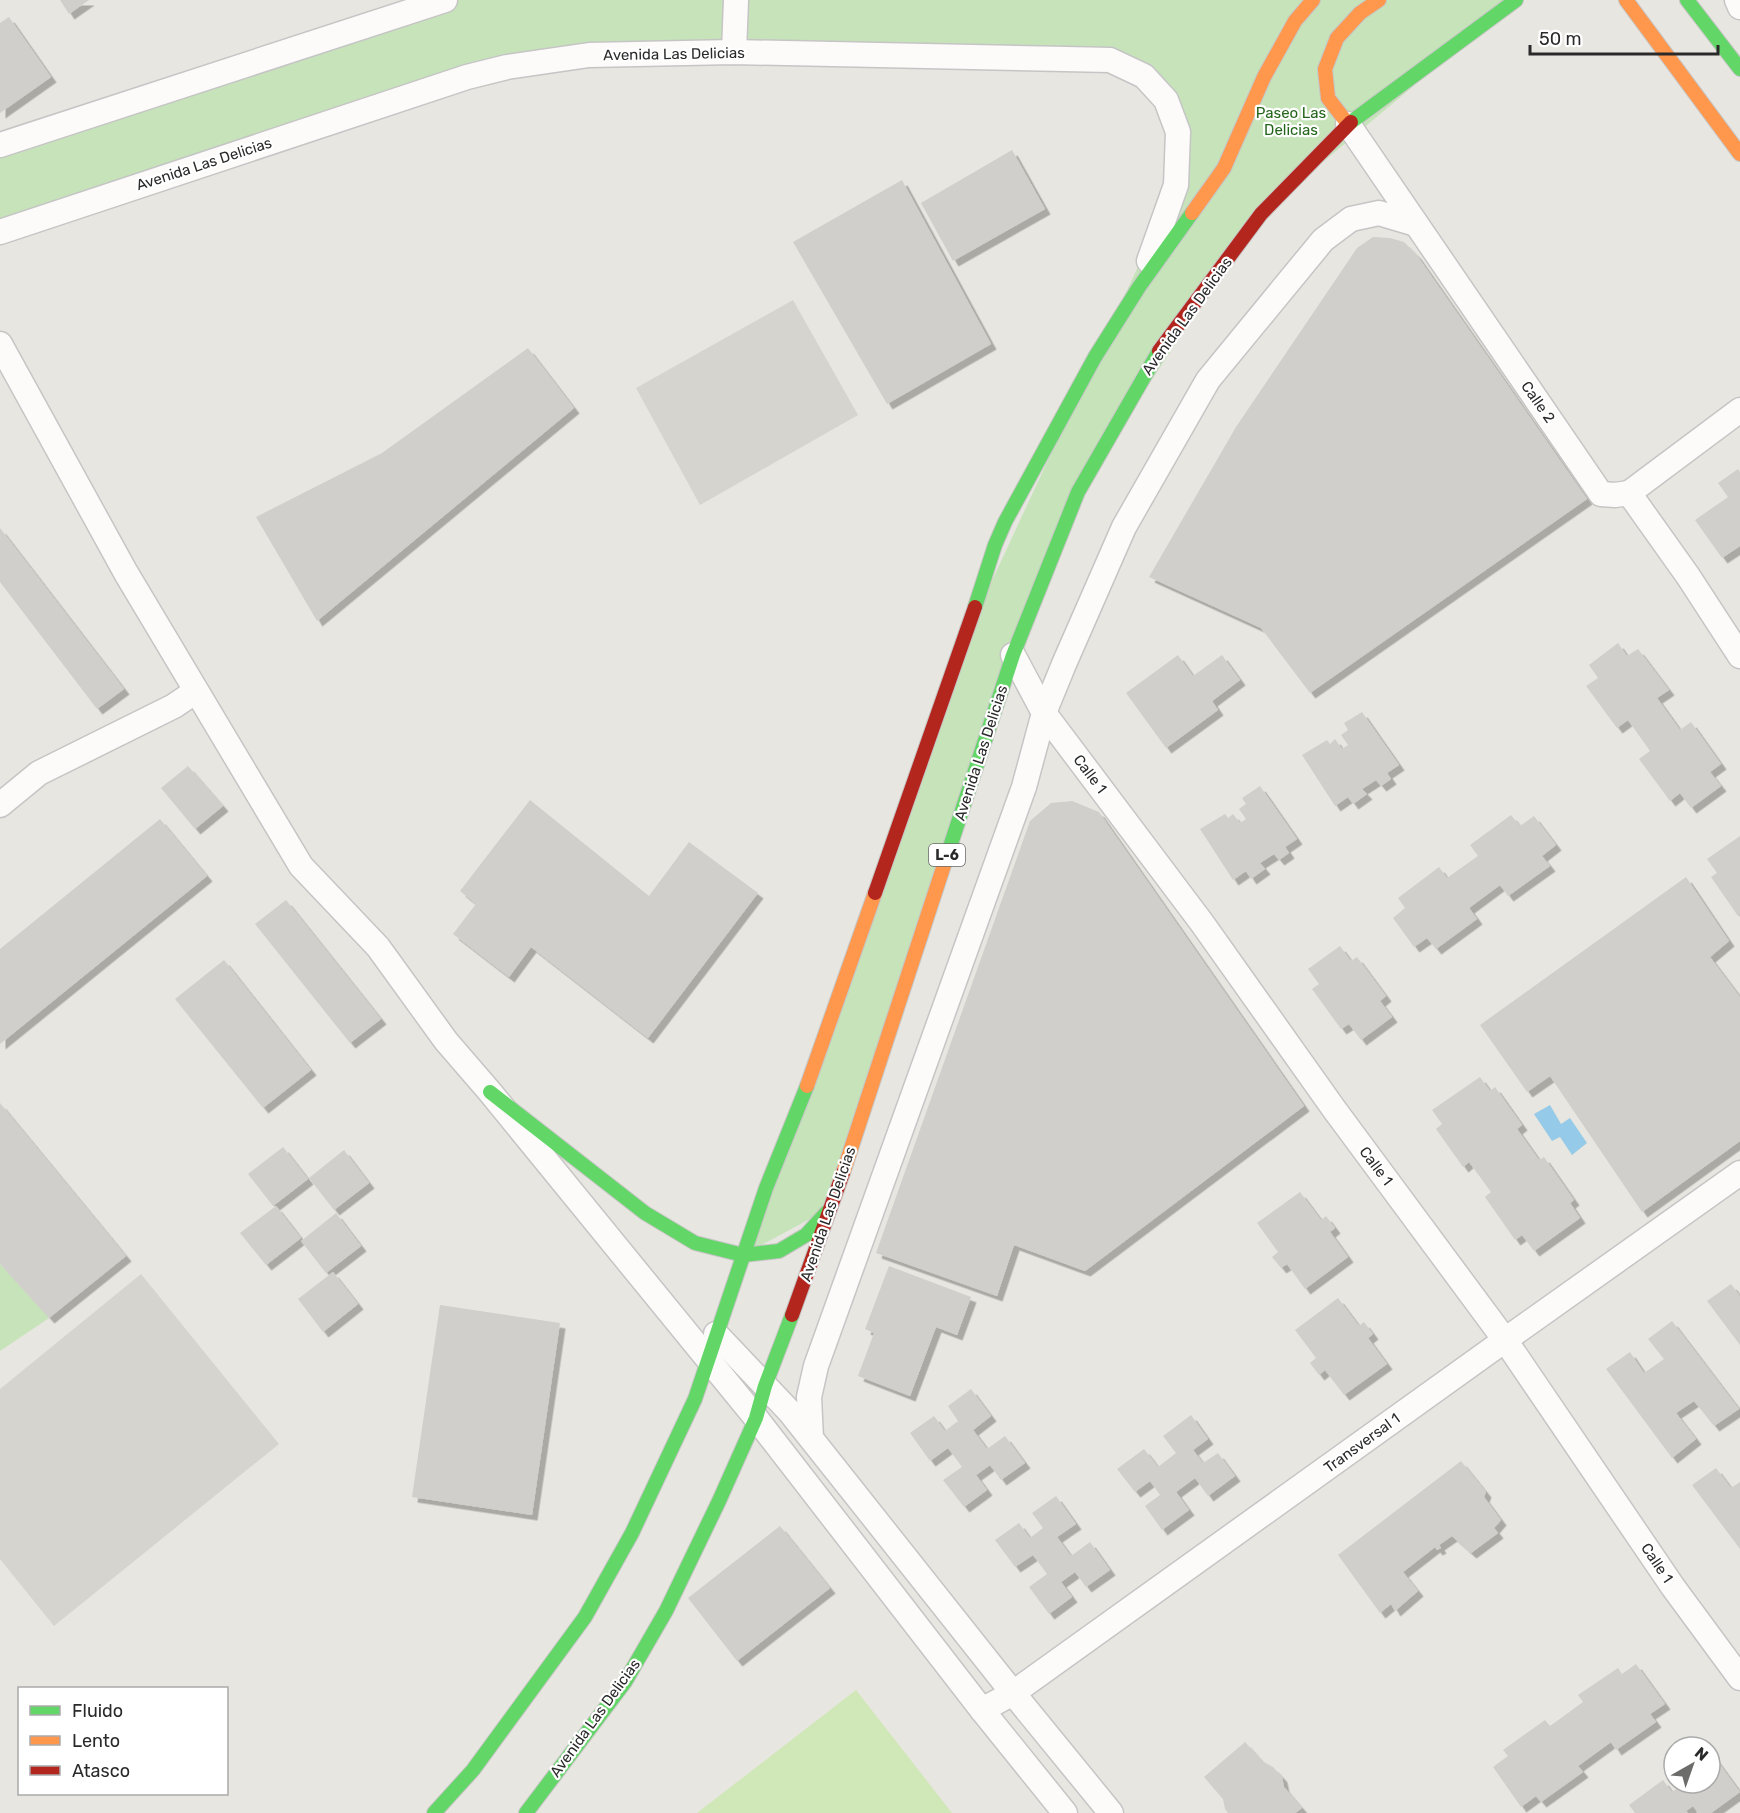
<svg xmlns="http://www.w3.org/2000/svg" width="1740" height="1813" viewBox="0 0 1740 1813" font-family="Rubik,sans-serif">
	<style>
		.green { fill: #c6e3ba }
		.pitch { fill: #d0e7b7 }
		.plaza { fill: #d6d4ce }
		.water { fill: #95cbe8 }
		.building { fill: #d1cfcb; filter: url(#shadow) }
		.lines { fill: none; stroke-linecap: round; stroke-linejoin: round }
		.street-casing { stroke: #c6c5c5; stroke-width: 27 }
		.fast-casing { stroke: #c6c5c5; stroke-width: 16 }
		.slow-casing { stroke: #c6c5c5; stroke-width: 16 }
		.jam-casing { stroke: #c6c5c5; stroke-width: 16 }
		.street { stroke: #fcfbfa; stroke-width: 24 }
		.fast { stroke: #63d668; stroke-width: 14 }
		.slow { stroke: #ff974d; stroke-width: 14 }
		.jam { stroke: #b3261e; stroke-width: 14 }
		.labels { text-anchor: middle; stroke-width: 4.5; stroke-linejoin: round; paint-order: stroke }
		.shield { fill: #fff; stroke: #6a6a6a; stroke-width: 1.5 }
		.shield-label { font-size: 14px; font-weight: bold; fill: #2a2a2a }
		.street-label { font-size: 15px; fill: #2a2a2a; stroke: #fff }
		.park-label { font-size: 15px; fill: #24651c; stroke: #fff }
	</style>
	<defs>
		<filter id="shadow"><feDropShadow dx="5.5" dy="5.5" stdDeviation="0" flood-color="#0004"/></filter>
	</defs>
	<rect width="100%" height="100%" fill="#e8e6e0"/>
	<g class="green">
		<path d="M445,0H1516L1261,214L1078,492L832,1207L743,1255L963,643L1176,185L1166,100L1109,60L526,64L0,232V145Z"/>
		<path d="M0,1264L49,1318L0,1351Z"/>
	</g>
	<path class="pitch" d="M856,1690L952,1813H697Z"/>
	<g class="plaza">
		<path d="M793,300L858,415L700,505L636,388Z"/>
		<path d="M141,1274L279,1444L54,1626L0,1559V1389Z"/>
	</g>
	<path class="water" d="M1550,1105L1561,1124L1570,1118L1587,1143L1572,1155L1560,1137L1552,1141L1534,1114Z"/>
	<g class="building">
		<path d="M60,0H89L69,14Z"/>
		<path d="M9,17L51,77L0,113V23Z"/>
		<path d="M1012,150L1045,209L953,261L921,203Z"/>
		<path d="M902,180L991,344L887,404L793,242Z"/>
		<path d="M1373,237L1390,238L1404,242L1416,254L1587,499L1310,693L1261,628L1149,577L1236,427L1357,248Z"/>
		<path d="M528,348L574,408L317,621L256,517L382,453Z"/>
		<path d="M1738,469L1740,472V546L1722,558L1695,520L1728,497L1718,483Z"/>
		<path d="M0,528L124,689L97,709L0,582Z"/>
		<path d="M1618,643L1627,656L1638,649L1669,690L1657,698L1680,730L1691,722L1721,764L1710,772L1721,786L1691,808L1680,793L1670,801L1639,759L1650,751L1628,720L1617,728L1586,686L1598,678L1589,665Z"/>
		<path d="M1178,655L1193,676L1222,655L1240,680L1212,701L1218,710L1166,748L1126,693Z"/>
		<path d="M1362,712L1399,765L1387,773L1391,779L1381,786L1376,780L1362,789L1367,794L1353,804L1348,797L1335,806L1302,755L1327,740L1330,744L1335,739L1342,749L1348,745L1341,735L1348,730L1344,723Z"/>
		<path d="M188,766L223,806L195,829L161,788Z"/>
		<path d="M1260,786L1297,839L1285,847L1289,853L1279,860L1274,854L1260,863L1265,869L1251,879L1246,871L1233,880L1200,829L1225,814L1228,818L1233,814L1240,823L1246,819L1239,809L1246,804L1242,798Z"/>
		<path d="M530,800L649,896L689,842L758,893L648,1038L531,947L509,977L453,934L476,904L460,891Z"/>
		<path d="M1072,801L1099,812L1304,1106L1085,1271L1014,1245L997,1296L876,1253L1030,821L1051,803Z"/>
		<path d="M1511,815L1520,826L1534,816L1556,845L1542,856L1550,866L1508,896L1500,885L1469,908L1477,919L1436,949L1427,938L1414,947L1393,918L1405,908L1398,898L1439,867L1447,878L1478,856L1470,845Z"/>
		<path d="M160,819L207,876L0,1044V949Z"/>
		<path d="M1740,836V914L1738,916L1711,877L1717,873L1707,859Z"/>
		<path d="M1686,877L1729,941L1710,957L1740,997V1141L1642,1212L1550,1076L1527,1092L1480,1025Z"/>
		<path d="M286,900L381,1019L350,1043L255,924Z"/>
		<path d="M1340,946L1351,961L1357,957L1386,996L1380,1001L1392,1017L1361,1040L1349,1024L1341,1029L1312,989L1319,984L1308,969Z"/>
		<path d="M224,960L311,1070L263,1108L175,999Z"/>
		<path d="M1480,1077L1490,1091L1495,1087L1522,1125L1517,1129L1539,1160L1544,1157L1574,1200L1570,1203L1580,1218L1534,1251L1522,1235L1515,1240L1485,1197L1491,1192L1469,1162L1463,1167L1436,1129L1442,1124L1432,1110Z"/>
		<path d="M0,1103L126,1256L49,1318L0,1264Z"/>
		<path d="M283,1147L308,1179L273,1206L248,1174Z"/>
		<path d="M344,1150L369,1183L334,1210L309,1178Z"/>
		<path d="M1300,1192L1321,1220L1326,1216L1335,1228L1330,1232L1348,1257L1305,1289L1287,1264L1281,1268L1272,1257L1278,1252L1257,1223Z"/>
		<path d="M276,1206L301,1238L266,1265L240,1233Z"/>
		<path d="M336,1213L361,1246L326,1273L301,1241Z"/>
		<path d="M889,1266L971,1297L957,1335L936,1327L910,1396L858,1376L874,1333L865,1329Z"/>
		<path d="M333,1272L358,1304L323,1332L298,1299Z"/>
		<path d="M1731,1284L1740,1296V1345L1707,1301Z"/>
		<path d="M1338,1298L1359,1326L1364,1322L1373,1334L1368,1338L1387,1364L1344,1395L1325,1370L1319,1375L1310,1363L1316,1358L1295,1330Z"/>
		<path d="M440,1305L560,1323L532,1515L412,1497Z"/>
		<path d="M1672,1321L1739,1409L1714,1426L1694,1401L1676,1413L1696,1439L1672,1458L1606,1369L1630,1352L1644,1373L1664,1359L1648,1339Z"/>
		<path d="M971,1389L991,1416L973,1430L987,1449L1005,1436L1025,1463L1001,1480L990,1465L976,1475L987,1490L964,1507L943,1480L962,1467L948,1448L930,1461L910,1433L934,1416L945,1431L958,1421L948,1406Z"/>
		<path d="M1191,1415L1208,1439L1193,1450L1203,1463L1218,1453L1235,1476L1208,1496L1195,1478L1176,1492L1189,1510L1162,1530L1145,1506L1160,1495L1150,1481L1135,1492L1117,1469L1144,1449L1158,1467L1176,1453L1163,1436Z"/>
		<path d="M1461,1461L1486,1492L1484,1497L1501,1520L1494,1528L1498,1533L1471,1553L1452,1536L1439,1545L1441,1548L1437,1550L1435,1547L1403,1572L1418,1591L1395,1611L1391,1604L1380,1613L1338,1555Z"/>
		<path d="M1716,1468L1731,1488L1740,1482V1549L1692,1485Z"/>
		<path d="M1056,1496L1076,1524L1057,1537L1071,1556L1090,1542L1110,1570L1086,1587L1075,1572L1061,1582L1072,1597L1049,1614L1029,1587L1047,1574L1033,1555L1015,1567L995,1540L1019,1523L1030,1538L1043,1528L1032,1513Z"/>
		<path d="M780,1526L830,1588L737,1661L688,1598Z"/>
		<path d="M1636,1664L1665,1704L1650,1714L1656,1722L1616,1750L1611,1742L1578,1766L1583,1772L1541,1802L1536,1796L1521,1807L1493,1767L1508,1756L1503,1750L1545,1720L1550,1726L1583,1702L1578,1695L1618,1668L1622,1674Z"/>
		<path d="M1245,1742L1262,1761L1273,1767L1282,1777L1284,1787L1302,1808L1295,1813H1228L1225,1809L1223,1799L1204,1777Z"/>
		<path d="M1710,1751L1740,1792L1711,1813H1698L1693,1806L1686,1811L1688,1813H1635L1629,1805L1663,1780L1672,1792L1679,1787L1677,1783H1710Z"/>
	</g>
	<g class="lines">
		<defs>
			<g id="street">
				<path d="M1737,0L1740,7"/>
				<path d="M734,52L736,0"/>
				<path d="M1348,124L1601,494L1615,495L1629,493L1688,576L1740,656"/>
				<path d="M0,145L445,0"/>
				<path d="M0,232L467,77L507,67L589,55L734,52L1065,59L1110,60L1144,76L1166,100L1178,132L1176,185L1149,261"/>
				<path d="M0,344L126,573L301,866L378,947L446,1041L490,1092L756,1418L982,1710L1065,1813"/>
				<path d="M1629,493L1740,410"/>
				<path d="M1013,655L1044,713L1202,923L1334,1109L1505,1340L1673,1587L1740,1678"/>
				<path d="M0,805L39,773L174,706L196,691"/>
				<path d="M716,1334L790,1412L1013,1693L1111,1813"/>
				<path d="M811,1438L809,1397L816,1366L1024,787L1044,713L1064,664L1124,527L1208,380L1323,240L1351,219L1379,213L1416,224"/>
				<path d="M982,1710L1013,1693L1505,1340L1740,1173"/>
			</g>
			<g id="fast">
				<path d="M1687,0L1740,69"/>
				<path d="M1351,122L1516,0"/>
				<path d="M975,607L995,545L1005,522L1095,357L1139,287L1192,213"/>
				<path d="M947,856L1013,655L1078,492L1159,351"/>
				<path d="M490,1092L645,1213L695,1243L743,1255L779,1251L806,1235L827,1212"/>
				<path d="M434,1813L473,1770L585,1617L632,1533L695,1399L766,1188L807,1086"/>
				<path d="M526,1813L625,1682L666,1611L719,1501L756,1418L765,1386L792,1315"/>
			</g>
			<g id="slow">
				<path d="M1626,0L1740,154"/>
				<path d="M1348,124L1328,98L1325,69L1337,38L1360,13L1379,0"/>
				<path d="M1192,213L1224,168L1264,77L1295,21L1313,0"/>
				<path d="M807,1086L875,893"/>
				<path d="M843,1173L947,856"/>
			</g>
			<g id="jam">
				<path d="M1159,351L1261,214L1351,122"/>
				<path d="M875,893L975,607"/>
				<path d="M792,1315L843,1173"/>
			</g>
		</defs>
		<use href="#street" class="street-casing"/>
		<use href="#fast" class="fast-casing"/>
		<use href="#slow" class="slow-casing"/>
		<use href="#jam" class="jam-casing"/>
		<use href="#street" class="street"/>
		<use href="#fast" class="fast"/>
		<use href="#slow" class="slow"/>
		<use href="#jam" class="jam"/>
	</g>
	<g class="labels">
		<rect class="shield" x="929" y="844" width="36" height="22" rx="4.5"/>
		<g class="shield-label">
			<text x="947" y="860">L-6</text>
		</g>
		<g class="street-label">
			<text transform="translate(674 54) rotate(-1)" y="5">Avenida Las Delicias</text>
			<text transform="translate(204 164) rotate(-18)" y="5">Avenida Las Delicias</text>
			<text transform="translate(1187 316) rotate(-54)" y="5">Avenida Las Delicias</text>
			<text transform="translate(1538 402) rotate(55)" y="5">Calle 2</text>
			<text transform="translate(981 753) rotate(-72)" y="5">Avenida Las Delicias</text>
			<text transform="translate(1090 774) rotate(53)" y="5">Calle 1</text>
			<text transform="translate(1376 1166) rotate(53)" y="5">Calle 1</text>
			<text transform="translate(828 1214) rotate(-71)" y="5">Avenida Las Delicias</text>
			<text transform="translate(1362 1443) rotate(-36)" y="5">Transversal 1</text>
			<text transform="translate(1657 1563) rotate(56)" y="5">Calle 1</text>
			<text transform="translate(595 1718) rotate(-54)" y="5">Avenida Las Delicias</text>
		</g>
		<g class="park-label">
			<text x="1291" y="118">Paseo Las<tspan x="1291" dy="17">Delicias</tspan></text>
		</g>
	</g>
	<rect x="18" y="1687" width="210" height="108" fill="#ffffff" stroke="#aaaaaa" stroke-width="1.5"/>
	<rect x="30" y="1706" width="30" height="9" fill="#63d668" stroke="#aaaaaa" stroke-width="1.5"/>
	<text x="72" y="1717" font-size="18" fill="#2a2a2a">Fluido</text>
	<rect x="30" y="1736" width="30" height="9" fill="#ff974d" stroke="#aaaaaa" stroke-width="1.5"/>
	<text x="72" y="1747" font-size="18" fill="#2a2a2a">Lento</text>
	<rect x="30" y="1766" width="30" height="9" fill="#b3261e" stroke="#aaaaaa" stroke-width="1.5"/>
	<text x="72" y="1777" font-size="18" fill="#2a2a2a">Atasco</text>
	<g transform="translate(1692 1765) rotate(40)"><circle r="28" fill="#ffffff" stroke="#aaaaaa" stroke-width="1.5"/>
	<path d="M0-4.5L10 22L0 15L-10 22Z" fill="#6c6c6a"/>
	<text y="-9" font-size="16" font-weight="bold" text-anchor="middle" fill="#2a2a2a">N</text>
	</g>
	<path d="M1530 45v9h188v-9" fill="none" stroke="#2a2a2a" stroke-width="3"/>
	<text x="1539" y="45" font-size="18" fill="#2a2a2a" stroke="#ffffff" stroke-width="4.5" paint-order="stroke">50 m</text>
</svg>
